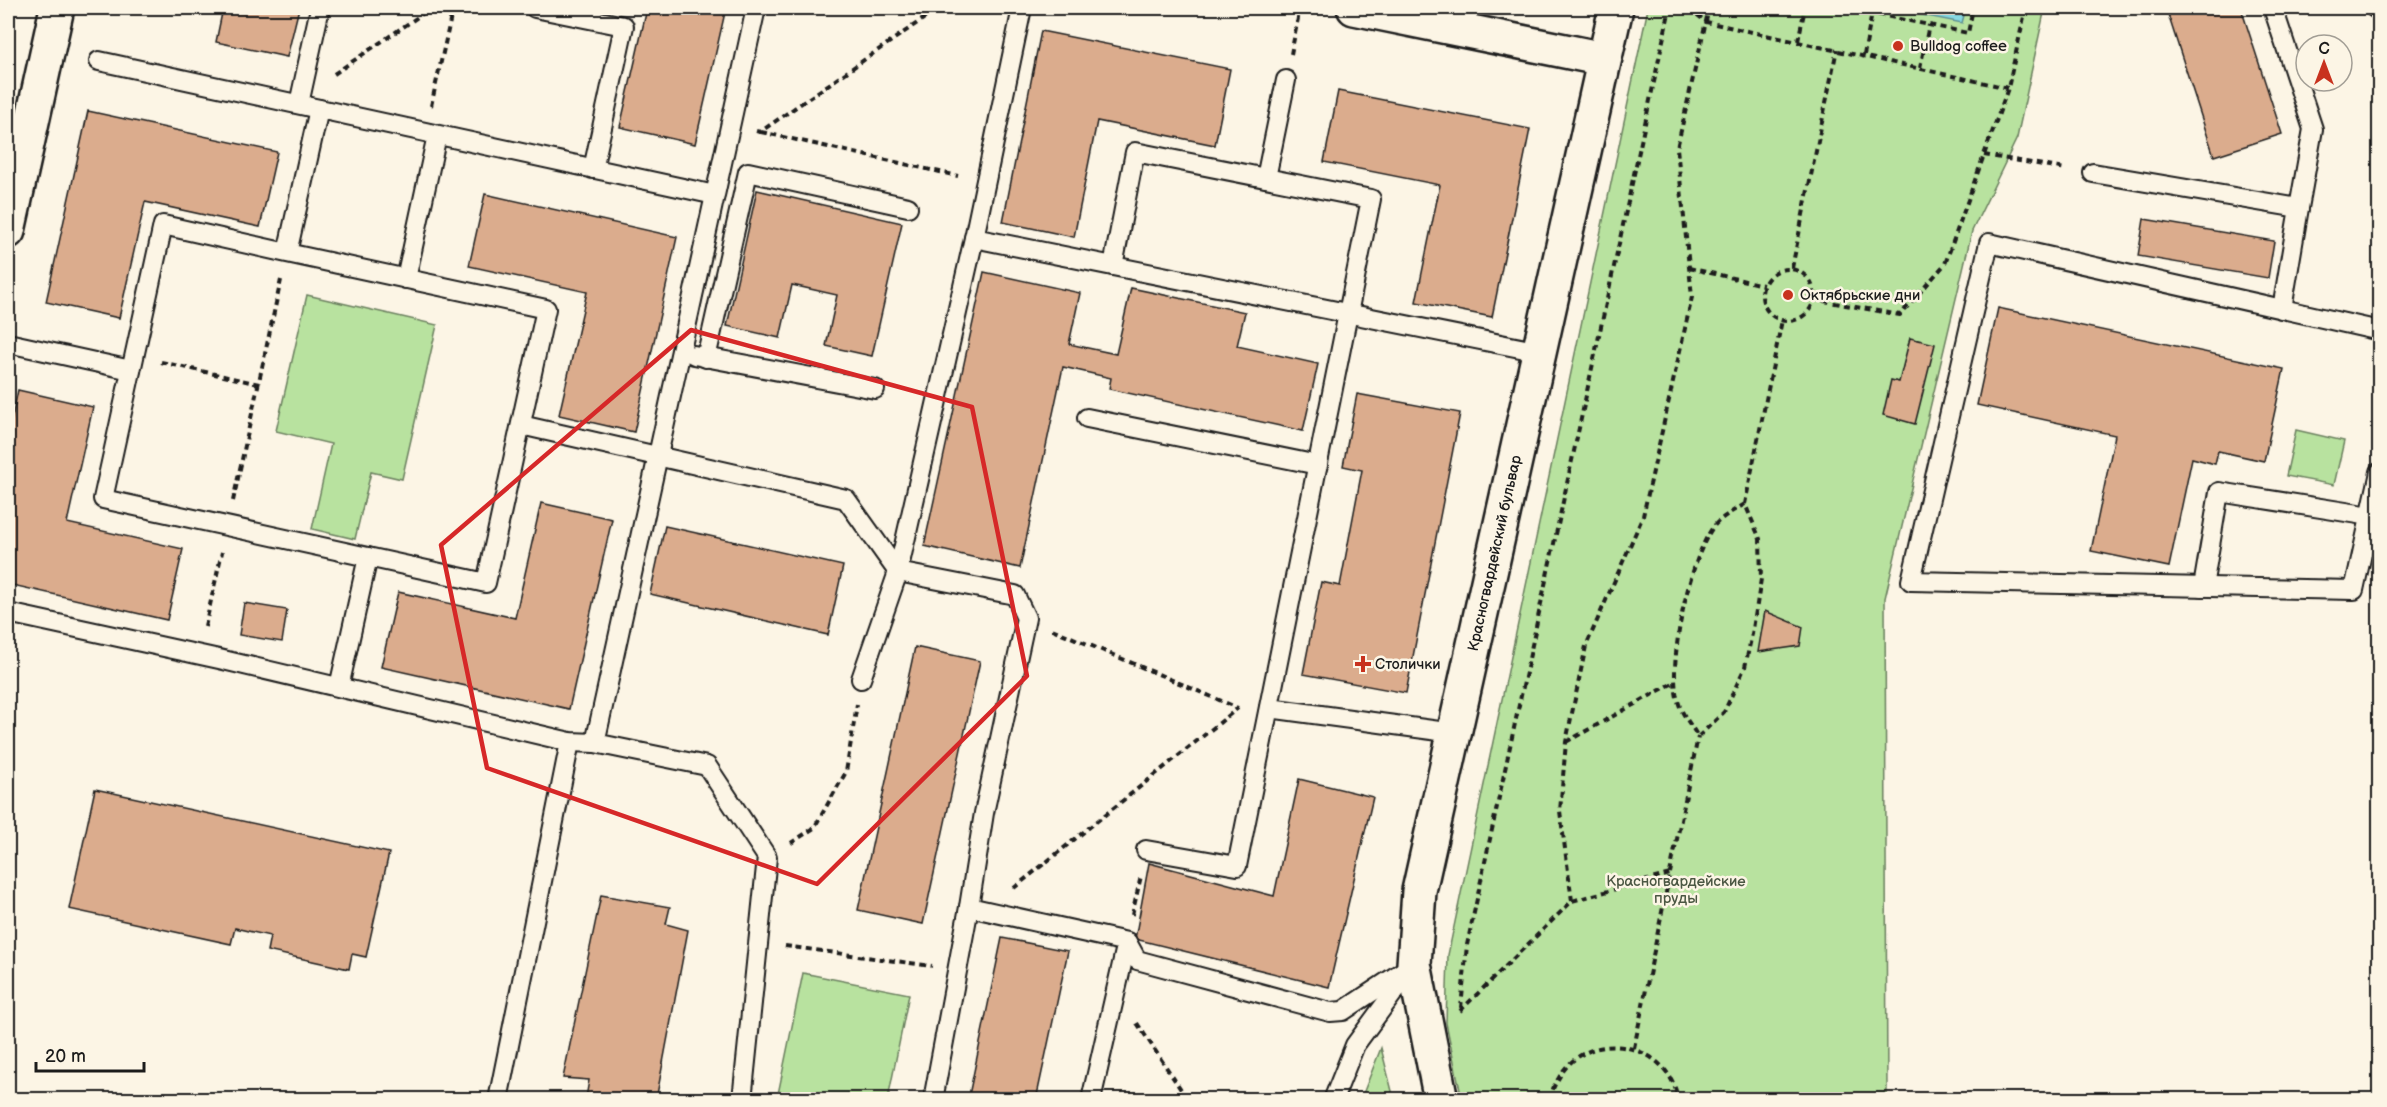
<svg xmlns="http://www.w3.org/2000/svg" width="2387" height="1107" viewBox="0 0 2387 1107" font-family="'Balsamiq Sans',sans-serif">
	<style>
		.green { fill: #b8e29f; stroke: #6a7f5e; stroke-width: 1.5 }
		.water { fill: #87d8e1; stroke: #5c8d92; stroke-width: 1.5 }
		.building { fill: #dbac8d; stroke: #1c1c1c; stroke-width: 1.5 }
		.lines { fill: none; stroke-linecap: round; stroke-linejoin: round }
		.service-casing { stroke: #1c1c1c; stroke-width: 22 }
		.minor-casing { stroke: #1c1c1c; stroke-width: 38 }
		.tertiary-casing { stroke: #1c1c1c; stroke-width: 38 }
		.path { stroke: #1c1c1c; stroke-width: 4; stroke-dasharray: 6 4.5; stroke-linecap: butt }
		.service { stroke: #fcf5e5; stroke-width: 18 }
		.minor { stroke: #fcf5e5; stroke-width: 33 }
		.tertiary { stroke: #fcf5e5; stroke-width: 33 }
		.marked { fill: none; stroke: #d62828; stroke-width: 4.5; stroke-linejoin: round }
		.poi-dot { fill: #c8321e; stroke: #fcf5e5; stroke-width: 2 }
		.labels { text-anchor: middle; stroke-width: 5; stroke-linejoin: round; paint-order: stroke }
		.poi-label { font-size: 15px; fill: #1c1c1c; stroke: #fcf5e5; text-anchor: start }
		.street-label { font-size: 15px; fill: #1c1c1c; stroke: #fcf5e5 }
		.park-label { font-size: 15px; fill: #4b5743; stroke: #fcf5e5 }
	</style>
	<rect width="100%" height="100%" fill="#fcf5e5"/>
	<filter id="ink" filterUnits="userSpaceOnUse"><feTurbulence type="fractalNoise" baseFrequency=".0167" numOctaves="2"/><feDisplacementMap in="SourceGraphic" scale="12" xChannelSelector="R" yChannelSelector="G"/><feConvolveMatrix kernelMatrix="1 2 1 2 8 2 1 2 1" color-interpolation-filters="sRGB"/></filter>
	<g filter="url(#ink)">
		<g class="green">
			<path d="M1648,8H2045L2017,138L1972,231L1885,598L1887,1099L1462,1100L1446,1023L1448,955Z"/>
			<path d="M307,295L437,325L402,479L371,472L355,539L312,529L331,444L276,431Z"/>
			<path d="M2296,430L2344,441L2334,485L2286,476Z"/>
			<path d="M803,973L909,994L888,1099H777Z"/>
			<path d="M1381,1048L1394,1099H1361Z"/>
		</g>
		<path class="water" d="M1887,8H1966L1962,23Z"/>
		<g class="building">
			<path d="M223,8H299L287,57L216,42Z"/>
			<path d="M620,8H726L695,144L620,127L646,13Z"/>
			<path d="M2166,8H2241L2282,134L2214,156Z"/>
			<path d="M1041,31L1230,69L1215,145L1097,121L1074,237L1003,222Z"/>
			<path d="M1338,91L1530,129L1492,317L1416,302L1440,185L1324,162Z"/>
			<path d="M88,111L277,152L260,227L145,202L119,318L46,302Z"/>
			<path d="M757,190L902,223L872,356L826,346L837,295L792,285L780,338L727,326Z"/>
			<path d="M485,194L677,237L634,432L559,415L587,292L469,266Z"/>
			<path d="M2144,219L2274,241L2268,278L2138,256Z"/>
			<path d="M984,272L1080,293L1069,344L1116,354L1131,288L1245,312L1237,346L1318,364L1303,431L1109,389L1111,378L1063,367L1020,568L924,546Z"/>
			<path d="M1998,308L2284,369L2264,461L2218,451L2215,464L2192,458L2169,567L2091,551L2115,435L1977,405Z"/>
			<path d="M1910,338L1935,344L1915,424L1883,415L1891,380L1899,382Z"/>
			<path d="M18,390L93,407L67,523L183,549L167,620L8,584V436Z"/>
			<path d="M1357,394L1460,413L1406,693L1303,674L1321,582L1340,586L1362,470L1343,466Z"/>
			<path d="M541,503L612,519L569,709L381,667L398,592L515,618Z"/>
			<path d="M665,526L843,566L828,635L650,594Z"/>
			<path d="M244,603L287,610L282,642L239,635Z"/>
			<path d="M1765,611L1803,627L1800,646L1758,652Z"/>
			<path d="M915,647L980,661L923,924L858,910Z"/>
			<path d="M1299,779L1373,797L1329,987L1135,939L1149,863L1274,896Z"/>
			<path d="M95,789L389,853L366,957L352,954L349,969L267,951L270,936L235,928L231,944L69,909Z"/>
			<path d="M601,895L670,907L666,924L688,930L656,1100L586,1098L589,1080L563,1078Z"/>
			<path d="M1002,938L1068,951L1036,1100H968Z"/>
		</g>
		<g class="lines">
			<defs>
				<g id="service">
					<path d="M535,8L624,26L593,169"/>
					<path d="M2273,8L2313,129L2299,208"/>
					<path d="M2375,8L2380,11"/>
					<path d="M1463,30L1468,8"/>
					<path d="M99,61L715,195"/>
					<path d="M299,104L320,8"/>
					<path d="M2093,173L2299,208L2282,309"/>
					<path d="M1266,178L1286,80"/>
					<path d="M974,238L1540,352"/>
					<path d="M287,253L546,309L486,583L103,499L163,225L287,253L319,109"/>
					<path d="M1113,266L1135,152L1371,199L1237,866L1146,850"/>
					<path d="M406,279L437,135"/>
					<path d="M2380,331L1989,243L1911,581L2354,590L2380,472"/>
					<path d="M8,343L131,370"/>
					<path d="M694,355L875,389"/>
					<path d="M706,358L748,172L908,207"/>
					<path d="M1087,418L1318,465"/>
					<path d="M521,425L846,499L898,572L1015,595L1026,618L984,813L969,907L933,1100"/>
					<path d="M2203,587L2219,492L2371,516"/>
					<path d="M8,613L219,659L570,742L595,743L707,766L767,857L742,1100"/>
					<path d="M861,679L898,572L974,238L1022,8"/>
					<path d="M339,687L368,557"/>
					<path d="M1269,708L1454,733"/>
					<path d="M595,743L756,8"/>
					<path d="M969,907L1127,942L1137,960L1330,1012L1343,1011L1414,964"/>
					<path d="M498,1100L570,742"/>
					<path d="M1091,1100L1127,942"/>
					<path d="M1333,1100L1355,1045L1408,973"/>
				</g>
				<path id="minor" d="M1354,8L1604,59"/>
				<g id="tertiary">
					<path d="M8,231L57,8"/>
					<path id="s1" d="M1441,1100L1414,964L1419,891L1616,8"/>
				</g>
			</defs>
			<use href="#service" class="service-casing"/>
			<use href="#minor" class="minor-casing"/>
			<use href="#tertiary" class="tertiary-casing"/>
			<g class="path">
				<path d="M1689,8L1706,22L2008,88"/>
				<path d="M1847,8L1968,33L1973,8"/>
				<path d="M1798,41L1805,8"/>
				<path d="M1291,54L1300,8"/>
				<path d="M1864,55L1872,13"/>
				<path d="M1920,68L1929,25"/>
				<path d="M334,74L431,8"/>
				<path d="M431,106L453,8"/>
				<path d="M756,131L760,132L939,8"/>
				<path d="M761,132L958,176"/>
				<path d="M1984,155L2066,169"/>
				<path d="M1689,268L1763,285"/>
				<path d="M1792,268L1837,49"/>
				<circle cx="1788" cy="295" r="26"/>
				<path d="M1813,299L1900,315L1945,264L2008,88L2026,8"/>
				<path d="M161,362L259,384"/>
				<path d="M233,501L281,280"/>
				<path d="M1745,504C1735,510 1721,517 1714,526C1690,556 1665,668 1679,704C1683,716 1692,726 1698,737L1724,712L1745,667L1753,629L1761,579L1760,539L1745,504L1782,320"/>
				<path d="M205,627L222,552"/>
				<path d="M1052,629L1238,708"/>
				<path d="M1566,742L1675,682"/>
				<path d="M791,843L814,828L846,772L857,704"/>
				<path d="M1014,888L1238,708"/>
				<path d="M1572,901L1560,811L1566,742L1586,646L1643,516L1692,297L1677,148L1709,8"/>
				<path d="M1132,915L1141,876"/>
				<path d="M785,946L932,966"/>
				<path d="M1461,1008L1467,945L1670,8"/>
				<path d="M1460,1011L1572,901L1670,874"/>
				<path d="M1137,1023L1188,1100"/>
				<path d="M1634,1048L1698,737"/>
				<path d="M1551,1100C1551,1089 1556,1083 1561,1074C1592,1027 1670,1043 1678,1100"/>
			</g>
			<use href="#service" class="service"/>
			<use href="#minor" class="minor"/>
			<use href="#tertiary" class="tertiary"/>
		</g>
	</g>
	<path class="marked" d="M691,330L972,407L1027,676L817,884L487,768L441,545Z"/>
	<g class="poi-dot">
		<circle cx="1898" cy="46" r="6"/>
		<circle cx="1788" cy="295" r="6"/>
		<path d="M1360 655h6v6h6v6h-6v6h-6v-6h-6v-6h6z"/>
	</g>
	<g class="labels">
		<g class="poi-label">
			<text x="1910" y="51">Bulldog coffee</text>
			<text x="1800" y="300">Октябрьские дни</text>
			<text x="1375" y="669">Столички</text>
		</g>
		<g class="street-label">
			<text dy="5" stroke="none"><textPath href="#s1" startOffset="558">Красногвардейский бульвар</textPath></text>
		</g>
		<g class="park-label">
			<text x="1676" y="886">Красногвардейские<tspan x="1676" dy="17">пруды</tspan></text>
		</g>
	</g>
	<rect width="2387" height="1107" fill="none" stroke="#fcf5e5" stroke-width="30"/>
	<rect x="15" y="15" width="2357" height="1077" fill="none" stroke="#1c1c1c" stroke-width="2" filter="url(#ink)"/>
	<g transform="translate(2324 63)"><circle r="28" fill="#fcf5e5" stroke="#a29e95" stroke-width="1.5"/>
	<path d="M0-4.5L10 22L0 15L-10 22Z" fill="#c8321e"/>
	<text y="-9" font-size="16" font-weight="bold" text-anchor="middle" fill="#1c1c1c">С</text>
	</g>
	<path d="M36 1062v9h108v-9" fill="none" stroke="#1c1c1c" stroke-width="3"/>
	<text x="45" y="1062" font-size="18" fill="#1c1c1c" stroke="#fcf5e5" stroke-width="4.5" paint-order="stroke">20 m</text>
</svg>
